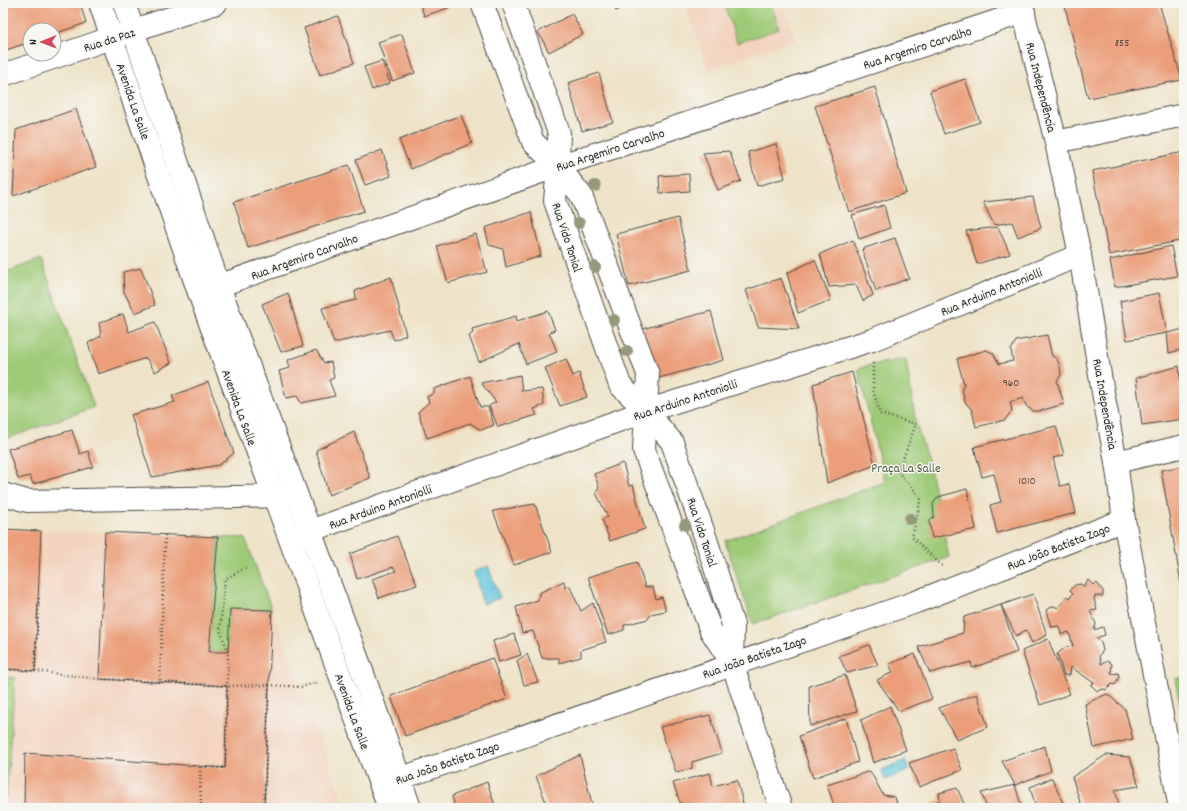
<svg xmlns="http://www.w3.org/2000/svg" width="1187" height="811" viewBox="0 0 1187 811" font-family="Dekko,sans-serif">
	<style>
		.built { fill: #f3d4bf }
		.green { fill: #9fcb78; stroke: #657b52 }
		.water { fill: #5fc5dc; stroke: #457884 }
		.building { fill: #eb9e79 }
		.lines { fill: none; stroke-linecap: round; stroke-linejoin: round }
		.street-casing { stroke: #484743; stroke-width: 24 }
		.secondary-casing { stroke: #484743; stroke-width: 24 }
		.path { stroke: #484743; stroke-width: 2.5; stroke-dasharray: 1 3; stroke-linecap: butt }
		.street { stroke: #fff; stroke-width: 22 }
		.secondary { stroke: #fff; stroke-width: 22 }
		.tree { fill: #96987e }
		.labels { text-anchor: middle; stroke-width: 3; stroke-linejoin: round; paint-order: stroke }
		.number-label { font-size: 11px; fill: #5b483e }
		.street-label { font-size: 13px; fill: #2b2b2b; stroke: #f6f6f2 }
		.park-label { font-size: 13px; fill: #4e5b42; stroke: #f6f6f2 }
	</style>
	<rect width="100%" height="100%" fill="#f6f6f2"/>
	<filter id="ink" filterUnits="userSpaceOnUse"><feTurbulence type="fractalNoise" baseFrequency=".025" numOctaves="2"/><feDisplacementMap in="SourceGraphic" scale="8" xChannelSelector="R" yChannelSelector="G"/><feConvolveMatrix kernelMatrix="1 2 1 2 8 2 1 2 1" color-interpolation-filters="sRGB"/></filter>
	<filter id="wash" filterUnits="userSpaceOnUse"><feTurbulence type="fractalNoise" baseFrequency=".012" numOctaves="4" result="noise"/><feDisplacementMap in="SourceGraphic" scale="16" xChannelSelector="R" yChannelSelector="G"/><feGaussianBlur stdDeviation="0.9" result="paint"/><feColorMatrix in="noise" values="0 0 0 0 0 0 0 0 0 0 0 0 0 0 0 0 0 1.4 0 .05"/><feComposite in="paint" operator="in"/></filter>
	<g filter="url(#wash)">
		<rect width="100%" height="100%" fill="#eee3c8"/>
		<g class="built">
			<path d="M685,3H782L795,40L708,70Z"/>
			<path d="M3,529L245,538L346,808L3,807Z"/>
		</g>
		<g class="green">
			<path d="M724,3H771L779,29L737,43Z"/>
			<path d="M41,259L94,407L3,440V273Z"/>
			<path d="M906,359L916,424L928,460L949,557L753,624L725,541L885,482L858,369L866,366Z"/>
			<path d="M218,537L245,538L272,610L230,609L228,652H209Z"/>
			<path d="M3,677L15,678L6,797H3Z"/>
			<path d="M1184,677V722L1175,679Z"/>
		</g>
		<g class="water">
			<path d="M488,566L500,598L483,604L474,572Z"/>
			<path d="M905,760L910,770L885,780L882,770Z"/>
		</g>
		<g id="blocks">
			<g class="building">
				<path d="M3,3H80L86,23L54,34V30H30V42L3,51Z"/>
				<path d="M420,3H447L448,8L424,16Z"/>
				<path d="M613,3H632L616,11Z"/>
				<path d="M1064,3H1159L1182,80L1088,98Z"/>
				<path d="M572,14L583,34L549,52L538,32Z"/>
				<path d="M338,16L354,63L320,75L304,28Z"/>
				<path d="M402,34L415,73L392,81L378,42Z"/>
				<path d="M382,61L390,83L372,90L364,67Z"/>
				<path d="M599,73L613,122L582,131L568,83Z"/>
				<path d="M965,79L980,122L944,134L930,91Z"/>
				<path d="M875,87L906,193L849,212L815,106Z"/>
				<path d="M76,109L96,167L13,196L16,130Z"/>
				<path d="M461,115L472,143L411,169L399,140Z"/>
				<path d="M776,144L785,178L757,186L748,152Z"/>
				<path d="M382,150L391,176L365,185L356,160Z"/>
				<path d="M729,151L741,181L718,190L703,153Z"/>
				<path d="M1184,152V240L1109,255L1092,171Z"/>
				<path d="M349,165L364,211L248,248L234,202Z"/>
				<path d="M689,174L690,191L660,193L659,176Z"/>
				<path d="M1033,197L1041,228L1018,237L1012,222L994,225L983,202Z"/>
				<path d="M884,205L890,228L859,239L852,215Z"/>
				<path d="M531,212L541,256L506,267L503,249L489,245L485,228Z"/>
				<path d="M678,218L691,270L629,286L616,234Z"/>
				<path d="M998,227L1010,254L977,264L966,231Z"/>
				<path d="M476,234L487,272L448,283L437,246Z"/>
				<path d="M895,238L909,278L876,291L862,249Z"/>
				<path d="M853,240L873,295L863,301L856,285L829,287L820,254Z"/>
				<path d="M1171,246L1177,276L1115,287L1110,260Z"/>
				<path d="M815,260L831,300L798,313L787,273Z"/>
				<path d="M141,268L155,305L135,313L124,292L123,272Z"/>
				<path d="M391,277L406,335L394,340L390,330L334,343L322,308L356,300L355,291Z"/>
				<path d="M781,278L799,329L758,327L746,290Z"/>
				<path d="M288,293L303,346L281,352L262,304Z"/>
				<path d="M1159,293L1167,333L1127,340L1120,301Z"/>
				<path d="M548,311L555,330L549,332L557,352L526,364L519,344L479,362L469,336L473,333L472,329L516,316L517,321Z"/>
				<path d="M711,311L724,360L652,380L638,330Z"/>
				<path d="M123,314L129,332L155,322L171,363L155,372L146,358L98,374L88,343L101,336L99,323Z"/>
				<path d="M1184,329V349L1169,353L1167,333Z"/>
				<path d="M1047,335L1052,356L1057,359L1060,367L1061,375L1057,381L1064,404L1040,411H1033L1026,406L1023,398L1010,402L1012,410L1005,420L976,427L972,410L965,402L962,388L964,384L957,359L986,350L993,353L999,364L1013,361L1011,350L1016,341Z"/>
				<path d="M316,350L324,363L331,362L334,378L329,380L335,396L301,403L297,396L286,398L279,371L290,368L288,360Z"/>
				<path d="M566,359L573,376L579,373L587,397L560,406L545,368Z"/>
				<path d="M1179,366L1184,419L1142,425L1136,378Z"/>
				<path d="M852,372L875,465L827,483L813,384Z"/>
				<path d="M520,375L522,391L542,389L544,405L534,409L537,415L498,427L489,406L496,402L481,383Z"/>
				<path d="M470,376L480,407H488L494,425L481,430L470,423L427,438L418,412L429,402L427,397L434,393V389Z"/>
				<path d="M208,382L234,453L219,465L152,477L131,415L175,402L172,396Z"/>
				<path d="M1056,426L1064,455L1053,458L1060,486L1069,484L1076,513L997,533L990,505L1001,502L994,474L982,477L974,447Z"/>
				<path d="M72,430L80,454L88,451L93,467L33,484L30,476L18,479L8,449Z"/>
				<path d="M354,432L370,478L329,495L316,450Z"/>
				<path d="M623,463L629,486L633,485L645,529L610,541L602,519L608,517L596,493L599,487L594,474Z"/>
				<path d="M1184,466V583H1181L1161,470Z"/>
				<path d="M967,489L976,529L932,538L929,520L934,517L933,504L938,497Z"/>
				<path d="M535,504L552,552L514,565L493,511Z"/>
				<path d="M3,529L41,531L35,671L3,669Z"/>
				<path d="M105,532L218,537L209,652H228L230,609L272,610L264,808H24L25,753L225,768L227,686L99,679Z"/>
				<path d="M397,536L417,585L379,598L372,579L396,571L393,567L357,579L350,554Z"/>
				<path d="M637,562L645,587H653L656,599L662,597L666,611L651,614L648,619L624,625V630L608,635L588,577Z"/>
				<path d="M1088,580L1093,585L1097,583L1103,591V596H1095L1094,599L1097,610L1090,611L1096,624L1094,630L1103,627L1105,635L1096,638L1101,642L1103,651L1099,655L1101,664L1108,661L1112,664L1111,674L1118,673L1119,677L1115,685L1112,684L1106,690L1103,689L1097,691L1091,685L1094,683L1071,667L1070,675H1064L1057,654L1066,647L1073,646L1069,632L1061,635L1059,626L1051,627L1046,610L1054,606L1058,608L1067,596L1070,598L1073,593L1070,590L1075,585L1080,584L1084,586Z"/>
				<path d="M564,581L565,588L569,585L581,611L593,603L606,642L581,650V657L559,663V658H542L533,631L522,633L516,607L538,600L539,593Z"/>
				<path d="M1033,594L1047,635L1032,643L1026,630L1016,636L1001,605Z"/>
				<path d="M1001,605L1017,652L972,668L971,662L930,673L918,647L963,633L964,617Z"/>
				<path d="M514,634L521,655L499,662L493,641Z"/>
				<path d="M1048,639L1070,694L1040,705L1022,651Z"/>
				<path d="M869,645L878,665L847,673L839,656Z"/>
				<path d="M527,654L538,682L524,685L517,661Z"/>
				<path d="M915,654L932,699L899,711L877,680L893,672L889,664Z"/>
				<path d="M492,658L507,699L405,736L391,696Z"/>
				<path d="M845,675L857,711L810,726L809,686Z"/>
				<path d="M977,694L988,727L957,740L939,708Z"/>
				<path d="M1107,694L1125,709L1133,739L1094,748L1085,704Z"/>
				<path d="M890,706L906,750L873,763L861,720Z"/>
				<path d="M710,715L722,753L692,762V769L676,772L660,727Z"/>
				<path d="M846,718L858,762L813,778L799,736Z"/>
				<path d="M1045,746L1051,771L1015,785L1022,808H987L981,793L1015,785L1002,761Z"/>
				<path d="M953,748L962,770L919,787L909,763Z"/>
				<path d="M580,755L593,808H548L536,776Z"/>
				<path d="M1106,755L1130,757L1139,786L1115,790L1119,805L1106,808H1082L1072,777Z"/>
				<path d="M870,771L883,795L895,797L898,808H835L827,785Z"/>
				<path d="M710,773L713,786L737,780L744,808H682L673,783Z"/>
				<path d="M1052,778L1065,808H1036L1030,787Z"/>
				<path d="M487,782L496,808H455L452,796Z"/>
				<path d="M957,788L966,808H925L940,800L939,793Z"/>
			</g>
		</g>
	</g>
	<g filter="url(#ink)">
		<use href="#blocks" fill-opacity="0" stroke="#484743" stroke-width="1"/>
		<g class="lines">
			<defs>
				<g id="street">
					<path d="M482,3L533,142L558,166L555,201L620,385L646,411L644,450L711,631L732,663L781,808"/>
					<path d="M513,3L559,133L558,166L581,195L648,374L646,411L672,442L706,539L733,625L732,663"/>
					<path d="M3,75L134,30"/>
					<path d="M1056,142L1184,115"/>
					<path d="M201,292L558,166L1024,12"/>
					<path d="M1116,462L1184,446"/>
					<path d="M3,494L27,501L293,496"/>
					<path d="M293,537L646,411L872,340L1080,255"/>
					<path d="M381,785L916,602L1124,520"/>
				</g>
				<g id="secondary">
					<path d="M100,3L199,293L389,808"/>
					<path d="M124,3L219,286L361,668L410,808"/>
					<path d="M1021,3L1056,142L1080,255L1102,387L1116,462L1124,520L1180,808"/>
					<path d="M134,30L216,3"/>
				</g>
			</defs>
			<use href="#street" class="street-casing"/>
			<use href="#secondary" class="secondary-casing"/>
			<g class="path">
				<path d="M873,363V390L880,414L916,424L898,472L921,498L912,537L943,567"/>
				<path d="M165,535L160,682L227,686L269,685L264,808"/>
				<path d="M3,669L35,671L99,679L160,682"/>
				<path d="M35,671L39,596"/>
				<path d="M269,685L301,687L319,682"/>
				<path d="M201,808L200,766L225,768L228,652L220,630L225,579L245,568"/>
			</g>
			<use href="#street" class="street"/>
			<use href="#secondary" class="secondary"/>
		</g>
		<g class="tree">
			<circle cx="595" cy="186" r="6"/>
			<circle cx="579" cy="223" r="6"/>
			<circle cx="595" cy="267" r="6"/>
			<circle cx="614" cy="320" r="6"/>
			<circle cx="627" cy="351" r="6"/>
			<circle cx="910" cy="519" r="6"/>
			<circle cx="685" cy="525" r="6"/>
		</g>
	</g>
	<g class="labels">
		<g class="number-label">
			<text x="1122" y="46">855</text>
			<text x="1011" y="386">960</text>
			<text x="1027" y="484">1010</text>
		</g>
		<g class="street-label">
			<text transform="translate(109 39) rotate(-18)" y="5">Rua da Paz</text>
			<text transform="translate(917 47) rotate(-18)" y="5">Rua Argemiro Carvalho</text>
			<text transform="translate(1042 87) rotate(76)" y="5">Rua Independência</text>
			<text transform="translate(134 101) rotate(71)" y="5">Avenida La Salle</text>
			<text transform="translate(610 149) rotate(-18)" y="5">Rua Argemiro Carvalho</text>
			<text transform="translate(568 237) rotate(72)" y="5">Rua Vido Tonial</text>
			<text transform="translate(304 256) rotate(-20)" y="5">Rua Argemiro Carvalho</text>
			<text transform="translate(991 291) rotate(-22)" y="5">Rua Arduino Antoniolli</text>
			<text transform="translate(685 399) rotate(-18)" y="5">Rua Arduino Antoniolli</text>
			<text transform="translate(1106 404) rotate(80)" y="5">Rua Independência</text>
			<text transform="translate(240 407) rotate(70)" y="5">Avenida La Salle</text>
			<text transform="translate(380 506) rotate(-20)" y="5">Rua Arduino Antoniolli</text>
			<text transform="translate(703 532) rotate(72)" y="5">Rua Vido Tonial</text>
			<text transform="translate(1058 546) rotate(-21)" y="5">Rua João Batista Zago</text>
			<text transform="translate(754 656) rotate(-19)" y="5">Rua João Batista Zago</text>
			<text transform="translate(353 711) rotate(70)" y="5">Avenida La Salle</text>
			<text transform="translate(447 762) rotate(-19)" y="5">Rua João Batista Zago</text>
		</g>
		<g class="park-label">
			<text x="906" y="472">Praça La Salle</text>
		</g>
	</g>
	<rect width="1187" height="811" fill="none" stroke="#f6f6f2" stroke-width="16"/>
	<g transform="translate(42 42) rotate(269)"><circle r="19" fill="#f6f6f2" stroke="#a5a5a2"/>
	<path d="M0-3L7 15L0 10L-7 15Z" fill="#d1495b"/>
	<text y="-6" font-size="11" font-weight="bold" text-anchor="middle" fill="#2b2b2b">N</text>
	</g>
</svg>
